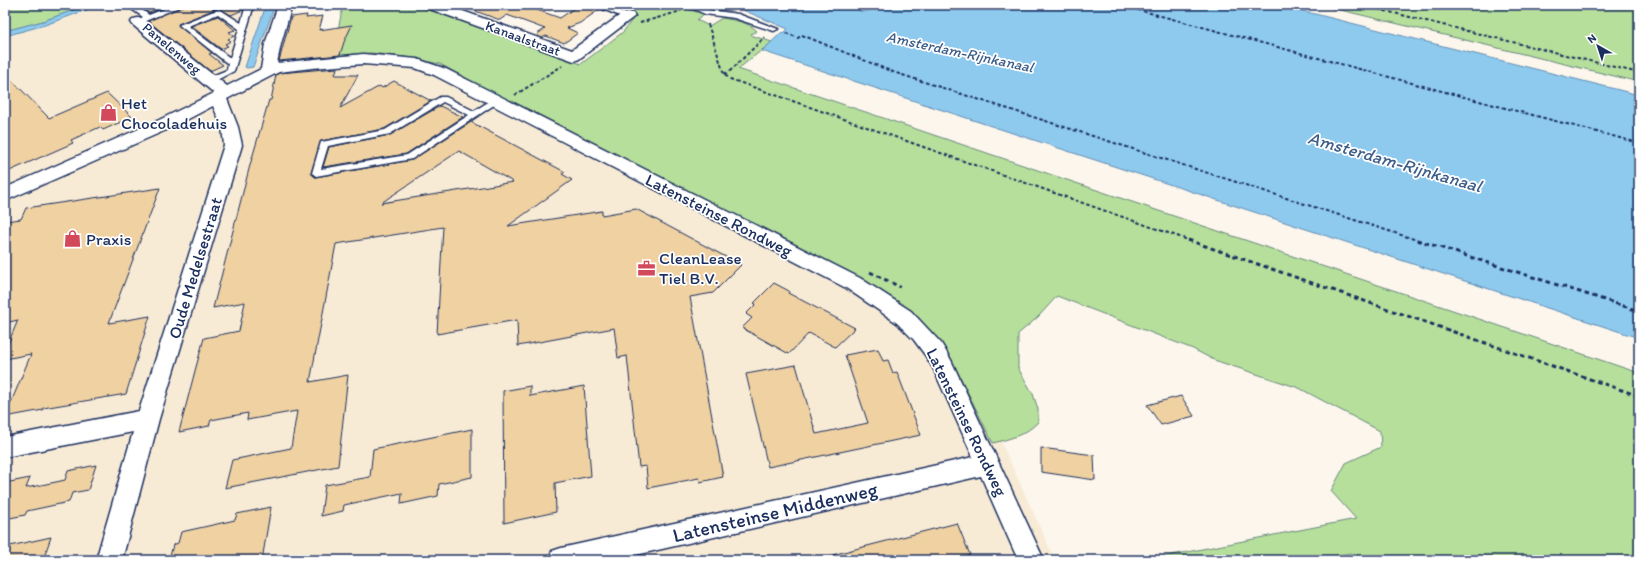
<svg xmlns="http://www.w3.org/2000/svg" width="1644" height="565" viewBox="0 0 1644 565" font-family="Itim,sans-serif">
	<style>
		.built { fill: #f8ebd6 }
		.green { fill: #b6df9b; stroke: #68877c }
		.water { fill: #8ecaee; stroke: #608cb4 }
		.building { fill: #efd1a2; stroke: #1b2f5e; fill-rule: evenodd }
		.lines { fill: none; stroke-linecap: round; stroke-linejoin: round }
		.service-casing { stroke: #1b2f5e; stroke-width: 3 }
		.minor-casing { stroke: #1b2f5e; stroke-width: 3 }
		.path-far1 { stroke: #1b2f5e; stroke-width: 2; stroke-dasharray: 3.5 2.5; stroke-linecap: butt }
		.path { stroke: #1b2f5e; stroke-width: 3; stroke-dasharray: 4.5 3.5; stroke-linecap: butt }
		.service { fill: #fff; fill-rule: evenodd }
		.minor { fill: #fff; fill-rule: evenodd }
		.labels { text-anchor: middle; stroke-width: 3.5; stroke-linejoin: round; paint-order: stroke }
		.far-street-label { font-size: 14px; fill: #1b2f5e; stroke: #fff }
		.far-water-label { font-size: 15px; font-style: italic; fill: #3e5e89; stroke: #fff }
		.poi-label { font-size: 17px; fill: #1b2f5e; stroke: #fff; text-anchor: start }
		.street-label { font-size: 17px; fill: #1b2f5e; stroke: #fff }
		.water-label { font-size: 18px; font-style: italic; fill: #3e5e89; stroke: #fff }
		.near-street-label { font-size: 20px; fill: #1b2f5e; stroke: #fff }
	</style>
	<rect width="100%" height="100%" fill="#fcf6ec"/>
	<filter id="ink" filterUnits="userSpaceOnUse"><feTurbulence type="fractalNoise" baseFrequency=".025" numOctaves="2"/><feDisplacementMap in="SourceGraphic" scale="8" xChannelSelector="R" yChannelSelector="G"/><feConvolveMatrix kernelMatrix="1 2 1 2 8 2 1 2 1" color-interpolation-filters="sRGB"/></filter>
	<g filter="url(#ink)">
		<path class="built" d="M94,5H275L260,69L365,52L443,62L914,298L970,374L1055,560H5V33Z"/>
		<g class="green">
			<path d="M5,5H88L43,21L5,31Z"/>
			<path d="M343,5H415L581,64L623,32L632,20L621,14L593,5H683L686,9L704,14L697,20L709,26L722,18C733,20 749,22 757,31L751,34L753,36L772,42L738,69L1639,373V560H1367L1350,553L1314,560H1146L1356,519L1331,491L1346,463L1381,447L1380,431L1299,388L1214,360L1193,349L1057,296L1038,317L1018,334V368L1033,394L1038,409V422C1026,435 1009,439 993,443L954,365L932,333L901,303L876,288L547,122L440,64L405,57L371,53L333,56Z"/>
			<path d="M1320,5H1639V82Z"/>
		</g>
		<g class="water">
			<path d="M88,5H100L45,25L5,36V31L43,21Z"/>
			<path d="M266,5H275L253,67L247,68L245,67Z"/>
			<path d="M731,5H850L861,8L859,11L865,12L870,10L868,5H1279L1639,95V338L762,51L782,32L784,33L788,29Z"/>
		</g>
		<g class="building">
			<path d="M138,5H170L149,13Z"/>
			<path d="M185,5H244L243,10L231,15L218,8L178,24L212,53L209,54L223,65L210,71L148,21Z"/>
			<path d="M465,5H523L560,18L579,5H592L600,9L580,23L567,28L578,33L564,43L546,36L542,38L538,36L537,34L545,29L507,15L500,20L464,7Z"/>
			<path d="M307,15L306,18L323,16L319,30L352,25L344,42L340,55L279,61L291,17Z"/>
			<path d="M218,16L235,30L229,32L234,36L228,39L231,41L225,44L228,46L221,49L191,26Z"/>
			<path d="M337,68L335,75H358L340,108L380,86L382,88L394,81L431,101L384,129L321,141L311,173L315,177L412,160L471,122L565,172L562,174L572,180L508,226L602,211V215L636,209L741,265L713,293L690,297L723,477L700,482L699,478L648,488L646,466L639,467L627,356L618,358L614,328L518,346L517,320L437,334L443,227L336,244L310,382L348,375L338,466L225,488L232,460L291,448L297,411L247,420L248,413L211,420L209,426L179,432L196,367L204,338L239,331L245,302L213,308L250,165L269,100H271L276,75L279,73ZM459,151L513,182L381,203Z"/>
			<path d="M5,73L49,118L107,93L132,117L103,130L100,127L71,140L73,143L5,173Z"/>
			<path d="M440,106L463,117L406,154L323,167L329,147L390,135Z"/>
			<path d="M160,188L109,323L150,316L126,394L43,408V410L5,417L31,354L5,359V351L18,320L5,323V221L21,219L26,208Z"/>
			<path d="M774,283L789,291L788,293L855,328L835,347L809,333L789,354L742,328L752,318L746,314L756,304L754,303Z"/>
			<path d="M878,349L883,361L888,360L893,373L897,372L921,435L768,467L746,374L796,365L816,434L868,423L845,355Z"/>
			<path d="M530,386V396L584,386L591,476L555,483L556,512L504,523L503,391Z"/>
			<path d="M1181,396L1194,416L1161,425L1147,405Z"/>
			<path d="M472,429V477L439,484L438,496L401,504L402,493L344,505L343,511L321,516L325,485L370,477L373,449Z"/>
			<path d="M1041,448L1094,455L1095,480L1041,472Z"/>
			<path d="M96,465L88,490L72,493L69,502L27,511L25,515L5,519V483L30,478L26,488L56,482L65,480L68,471Z"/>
			<path d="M271,507L262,560H169L173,545L178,543L181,532L235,520L237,514Z"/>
			<path d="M957,523L970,555L963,557L965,560H833L832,555Z"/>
			<path d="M51,537L43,560H5L10,546Z"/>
		</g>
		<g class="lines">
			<defs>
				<g id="service">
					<path d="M126,5H135L149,15L174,5H184L138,24L134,22L143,17Z"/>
					<path d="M246,5H254L234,71L213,82H207V78L227,70L228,64L179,25L219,9L241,23ZM218,14L239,29L230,58L188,26Z"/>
					<path d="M593,5H604L632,16L628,18H625Z"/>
					<path d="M685,5H696L709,10L738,14L778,29L774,31L734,18L705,14Z"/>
					<path d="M440,97H446L474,111L493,99H496L500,101L412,159L316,176L312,173L321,142L385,130ZM443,102L469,115L407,155L321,169L328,146L390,134Z"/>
				</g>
				<g id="minor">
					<path d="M278,5H292L281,44L277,63L363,54L417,59L446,69L860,278L911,311L941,343L951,360L1044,560H1018L981,476L614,560H548L552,551L561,548L973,457L933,368L925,355L914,340L897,323L846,288L434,75L415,68L363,64L312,68L279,72L227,99L238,127L242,145L159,419L122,560H96L133,432L5,457V437L139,411L224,145L222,127L213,106L171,128L5,201V188L159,120L214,93L133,25L131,22L133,19L138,18L143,19L227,86L261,69L265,44Z"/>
					<path d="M425,5H446L572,50L623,13L628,12L633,13L635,16L579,59L574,61L427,8Z"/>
				</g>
			</defs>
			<use href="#service" class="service-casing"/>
			<use href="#minor" class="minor-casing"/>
			<g class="path-far1">
				<path d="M1120,5L1524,113"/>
				<path d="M1361,5L1639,73"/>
				<path d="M640,23L681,11"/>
				<path d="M708,24L724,74L730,79L1191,241"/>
				<path d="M786,33L798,38L802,35L893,72L1420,241"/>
				<path d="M724,74L730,71L765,37"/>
				<path d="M515,95L562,66"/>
				<path d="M1525,113L1639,143"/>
			</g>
			<g class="path">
				<path d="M1188,240L1639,396"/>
				<path d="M1417,240L1639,311"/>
				<path d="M870,272L900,287"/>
			</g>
			<use href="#service" class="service"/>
			<use href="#minor" class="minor"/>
		</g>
	</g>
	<defs>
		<symbol id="shop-bare" viewBox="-9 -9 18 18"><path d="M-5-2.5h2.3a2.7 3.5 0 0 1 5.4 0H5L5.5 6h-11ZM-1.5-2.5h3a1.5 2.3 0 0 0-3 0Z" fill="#d1495b" stroke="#fff" stroke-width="2.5" paint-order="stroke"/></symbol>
		<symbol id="office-bare" viewBox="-9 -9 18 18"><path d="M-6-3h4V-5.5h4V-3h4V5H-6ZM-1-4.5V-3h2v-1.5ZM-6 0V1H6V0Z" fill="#d1495b" stroke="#fff" stroke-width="2.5" paint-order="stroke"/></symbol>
	</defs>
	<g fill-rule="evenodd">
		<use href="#shop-bare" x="96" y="100" width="25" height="25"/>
		<use href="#shop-bare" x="60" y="226" width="25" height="25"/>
		<use href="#office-bare" x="634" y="256" width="25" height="25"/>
	</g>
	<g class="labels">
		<g class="far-street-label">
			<text transform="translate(523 38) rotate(20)" y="5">Kanaalstraat</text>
			<text transform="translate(172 48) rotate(40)" y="5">Panelenweg</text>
		</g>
		<g class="far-water-label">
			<text transform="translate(960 52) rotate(12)" y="5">Amsterdam-Rijnkanaal</text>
		</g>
		<g class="poi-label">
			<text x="121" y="109">Het<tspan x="121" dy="20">Chocoladehuis</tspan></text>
			<text x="86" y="245">Praxis</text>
			<text x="659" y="264">CleanLease<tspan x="659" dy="20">Tiel B.V.</tspan></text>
		</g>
		<g class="street-label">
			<text transform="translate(719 215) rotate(27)" y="6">Latensteinse Rondweg</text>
			<text transform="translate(195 268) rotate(-73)" y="6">Oude Medelsestraat</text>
			<text transform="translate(967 422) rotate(64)" y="6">Latensteinse Rondweg</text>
		</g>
		<g class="water-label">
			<text transform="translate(1395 162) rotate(16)" y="6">Amsterdam-Rijnkanaal</text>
		</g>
		<g class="near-street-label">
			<text transform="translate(775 512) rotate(-13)" y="7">Latensteinse Middenweg</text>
		</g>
	</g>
	<rect width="1644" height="565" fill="none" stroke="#fff" stroke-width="20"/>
	<rect x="10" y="10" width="1624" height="545" fill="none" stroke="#1b2f5e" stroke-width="1.5" filter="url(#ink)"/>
	<g transform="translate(1598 46) rotate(321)" stroke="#ffffff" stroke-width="3" paint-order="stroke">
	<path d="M0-3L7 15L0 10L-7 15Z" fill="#1b2f5e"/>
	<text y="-6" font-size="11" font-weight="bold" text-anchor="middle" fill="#1b2f5e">N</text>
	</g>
</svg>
